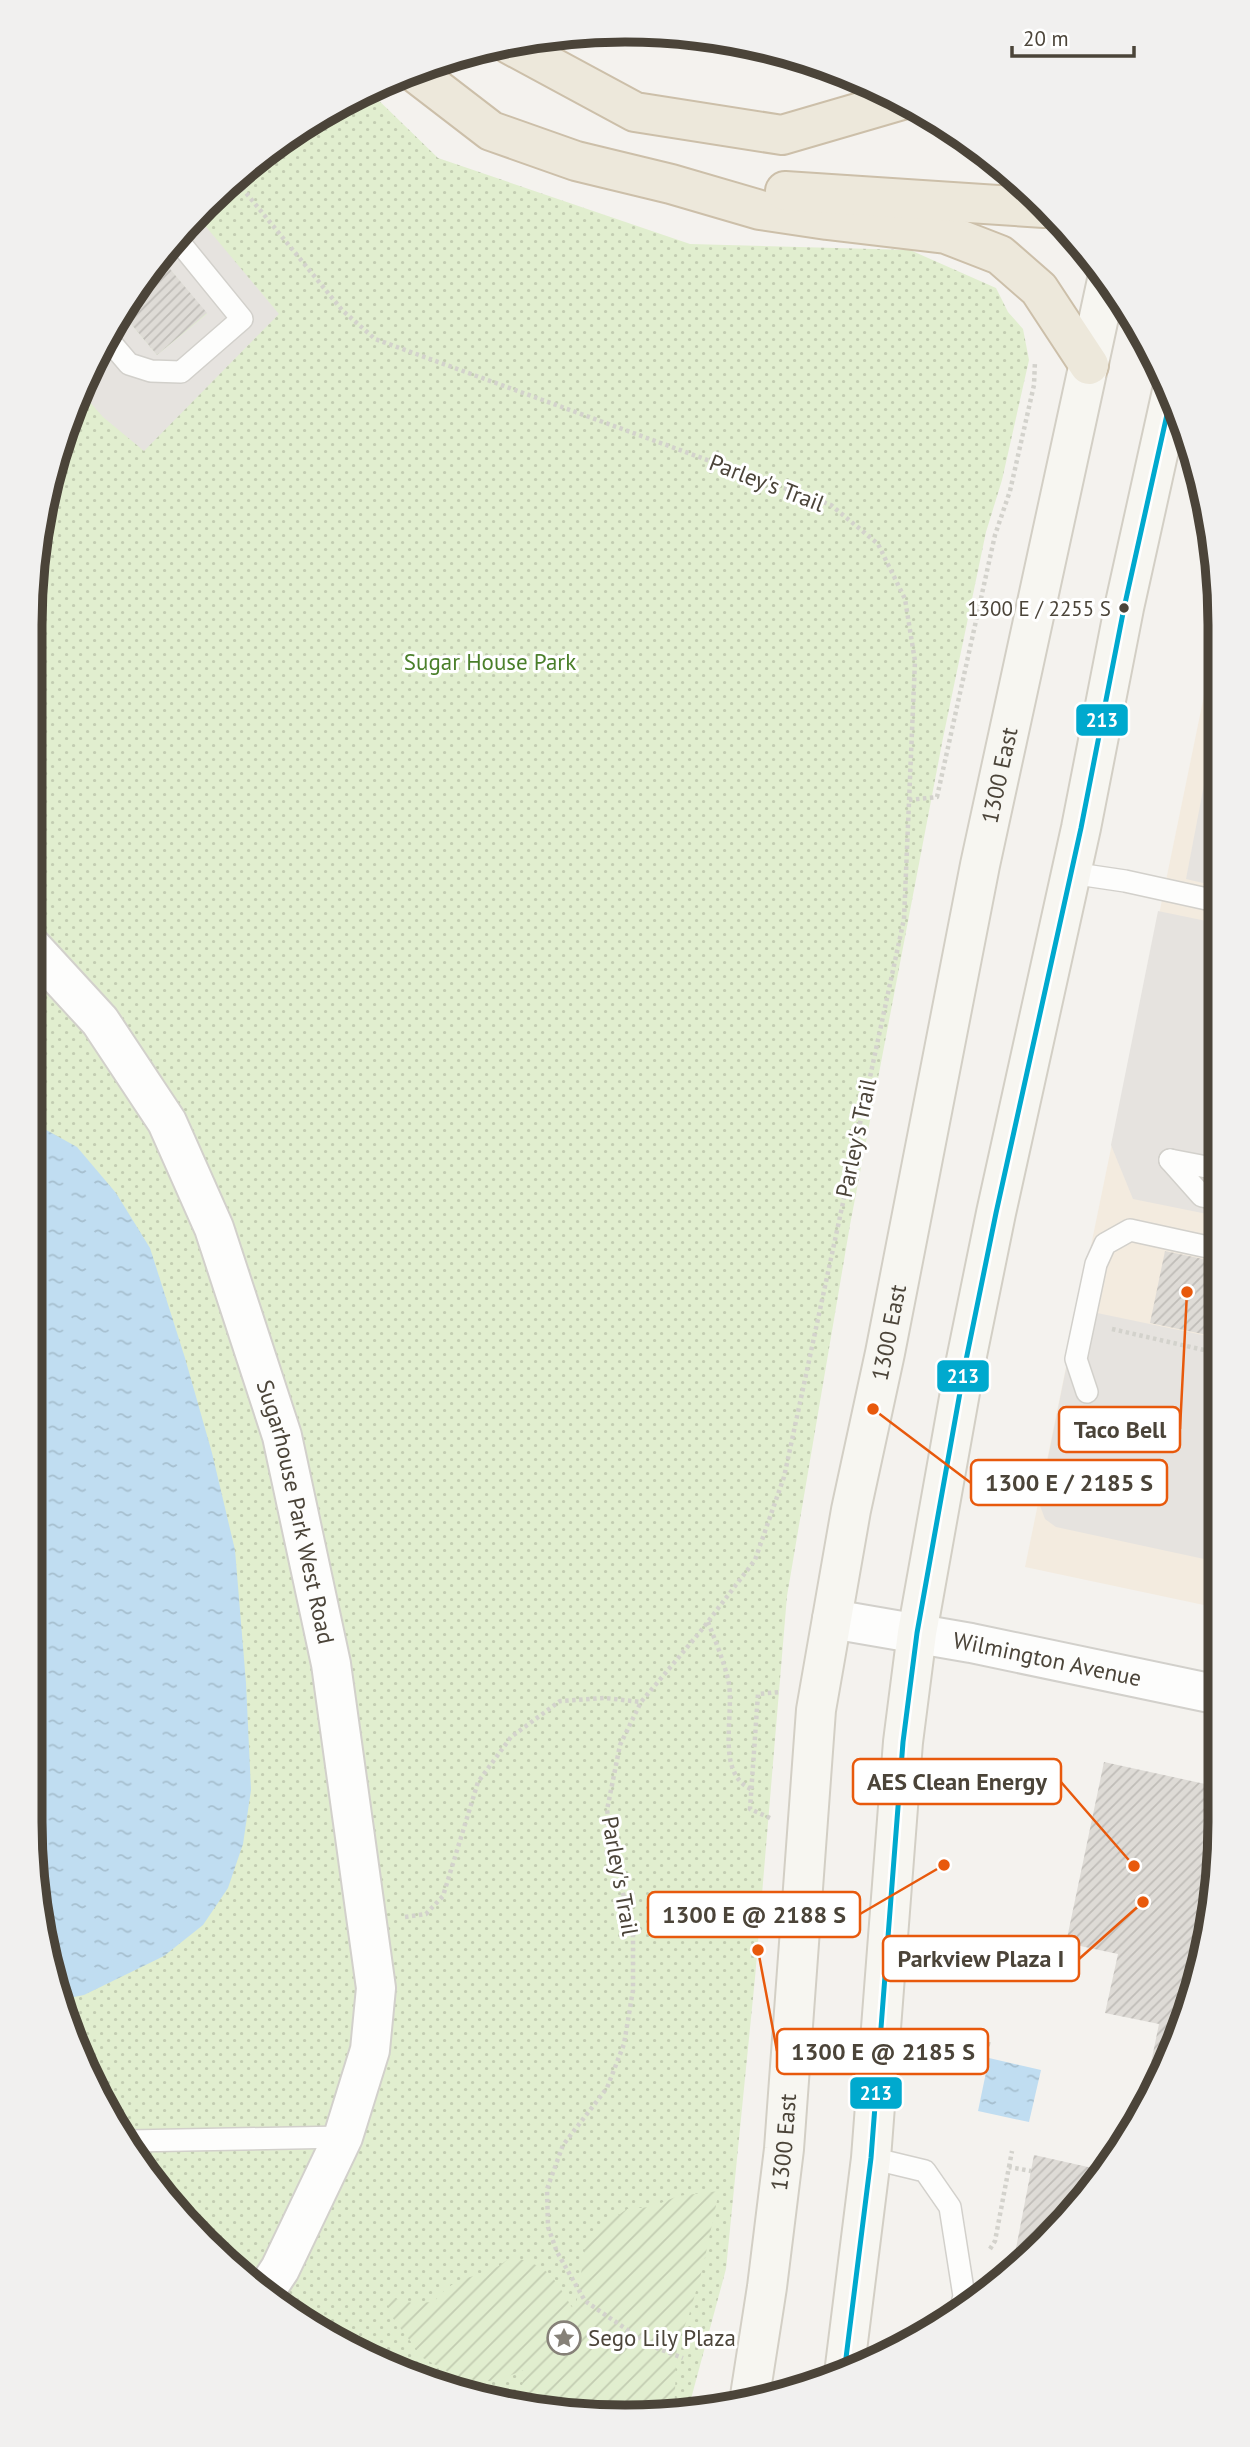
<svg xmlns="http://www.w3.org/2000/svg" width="1250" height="2447" viewBox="0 0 1250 2447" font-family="'PT Sans',sans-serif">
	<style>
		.commercial { fill: #f3ebdf }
		.park { fill: url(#park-dots) }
		.garden { fill: url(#garden-furrows) }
		.parking { fill: #e6e3df }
		.water { fill: url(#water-ripples) }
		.building { fill: url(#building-hatch) }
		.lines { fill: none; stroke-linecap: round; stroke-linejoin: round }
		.service-casing { stroke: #d2d0cb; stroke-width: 24 }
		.minor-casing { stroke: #d2d0cb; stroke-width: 42 }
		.secondary-casing { stroke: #d3cfc5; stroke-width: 42 }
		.motorway-casing { stroke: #ccbfa9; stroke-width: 42 }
		.path { stroke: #d3d2cc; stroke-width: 4.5; stroke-dasharray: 3.5 3.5; stroke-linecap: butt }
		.service { stroke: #fdfdfc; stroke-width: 21 }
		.minor { stroke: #fdfdfc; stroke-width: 38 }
		.secondary { stroke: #f7f6f1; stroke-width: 38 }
		.motorway { stroke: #ede8db; stroke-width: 38 }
		.bus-1-casing { stroke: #fff; stroke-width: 10 }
		.bus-1 { stroke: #00a9ce; stroke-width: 5 }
		.bus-dot { fill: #4b4439; stroke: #fff; stroke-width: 2.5 }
		.labels { text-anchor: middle; stroke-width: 6; stroke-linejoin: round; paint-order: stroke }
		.bus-label { font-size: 21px; fill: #4b4439; stroke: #fff; text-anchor: end }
		.street-label { font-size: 23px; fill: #4b4439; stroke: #fff }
		.park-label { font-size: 23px; fill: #4a7f2a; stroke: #fff }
		.poi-label { font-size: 23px; fill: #4b4439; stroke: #fff; text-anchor: start }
		.rim { fill: none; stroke: #4b4439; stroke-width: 9 }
		.leader { fill: none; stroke: #e8590c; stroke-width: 2.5 }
		.callout-dot { fill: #e8590c; stroke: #fff; stroke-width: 2.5 }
		.callout { fill: #fff; stroke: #e8590c; stroke-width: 2.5 }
		.callout-label { font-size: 24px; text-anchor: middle; font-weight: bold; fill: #4b4439 }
		.line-badge { stroke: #fff; stroke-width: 2.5 }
		.badge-label { font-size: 19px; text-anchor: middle; font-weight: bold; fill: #fff }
	</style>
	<defs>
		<pattern id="park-dots" width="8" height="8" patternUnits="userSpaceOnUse" patternTransform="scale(1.75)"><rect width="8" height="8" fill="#e1eecf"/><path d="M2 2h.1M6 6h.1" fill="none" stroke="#c3cdb2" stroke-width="1.8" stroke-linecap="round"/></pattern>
		<pattern id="garden-furrows" width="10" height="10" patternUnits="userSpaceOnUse" patternTransform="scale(1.75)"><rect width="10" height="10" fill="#e1eecf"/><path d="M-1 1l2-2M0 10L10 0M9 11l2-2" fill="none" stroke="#c3cdb2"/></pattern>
		<pattern id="water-ripples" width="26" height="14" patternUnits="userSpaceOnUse" patternTransform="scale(1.75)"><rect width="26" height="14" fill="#c0ddf1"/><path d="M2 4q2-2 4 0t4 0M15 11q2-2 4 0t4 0" fill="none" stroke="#a6bfcf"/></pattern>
		<pattern id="building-hatch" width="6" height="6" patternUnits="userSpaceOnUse" patternTransform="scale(1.75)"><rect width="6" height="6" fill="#dedbd6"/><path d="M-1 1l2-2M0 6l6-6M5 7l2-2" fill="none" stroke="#c0bdb8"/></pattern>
	</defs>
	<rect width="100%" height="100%" fill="#f4f2ee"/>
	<path class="commercial" d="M1215,642L1218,1608L1025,1567Z"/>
	<path class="park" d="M369,91L438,158L690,244L910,250L996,288L1008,312L1023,329L1029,360L1002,480L986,532L943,738L850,1225L787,1596L755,1978L726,2269L688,2410L664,2416L471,2397L295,2317L153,2185L61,2014L30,1822L31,586L50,471L91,361L153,262L233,177L328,109Z"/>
	<path class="garden" d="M719,2191L703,2267L689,2315L677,2345L674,2414L664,2416L520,2402L524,2370L496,2381H477L454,2375L423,2358L389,2313L387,2296L412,2303L434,2302C452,2280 461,2280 487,2272C495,2269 504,2262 511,2257C553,2266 554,2280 575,2312L585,2248L601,2227L627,2209L651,2207L678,2196Z"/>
	<g class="parking">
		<path d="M197,216L279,314L144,451L103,417L80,391L91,361L122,313L157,355L207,314L159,256Z"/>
		<path d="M1216,722V886L1186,879Z"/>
		<path d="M1158,911L1216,923L1217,1216L1133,1199L1111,1145Z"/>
		<path d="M1078,1309L1217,1338L1218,1562L1056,1527L1045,1519L1039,1503Z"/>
	</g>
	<g class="water">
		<path d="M30,1121L77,1147L116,1193L150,1248L185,1358L212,1453L235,1550L246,1683L251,1790L243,1844L228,1888L203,1925L164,1956L84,1995L59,2000L30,1822Z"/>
		<path d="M989,2058L1041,2070L1029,2122L978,2111Z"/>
	</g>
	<g class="building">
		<path d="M159,256L207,313L157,355L122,313Z"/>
		<path d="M1165,1251L1217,1262V1337L1150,1323Z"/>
		<path d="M1104,1762L1219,1787V1861L1200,1976L1159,2085L1147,2082L1159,2024L1105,2013L1118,1954L1066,1943Z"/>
		<path d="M1034,2155L1106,2171L1097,2185L1018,2269L1011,2274Z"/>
	</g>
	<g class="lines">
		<defs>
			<g id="service">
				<path d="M106,337L129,364L151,371L181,372L242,319L176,238"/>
				<path d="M1071,873L1125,881L1216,901"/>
				<path d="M1170,1160L1202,1196L1217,1199"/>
				<path d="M1170,1160L1217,1169"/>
				<path d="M1087,1392L1076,1359L1096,1264L1105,1244L1130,1230L1217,1249"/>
				<path d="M129,2141L343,2137"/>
				<path d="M871,2158L925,2171L950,2207L964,2296L962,2304"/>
			</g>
			<g id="minor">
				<path id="s1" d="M31,946L100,1021L167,1122L214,1228L282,1436L331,1664L376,1988L370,2050L343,2137L280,2269L266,2290"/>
				<path id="s2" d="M832,1619L971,1643L1219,1695"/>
			</g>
			<g id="secondary">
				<path d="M844,2374L871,2158L903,1742L917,1633L964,1370L996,1213L1081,828L1124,608L1172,391"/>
				<path id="s3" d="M750,2396L767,2287L784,2149L816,1710L851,1510L885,1353L980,865L1107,280"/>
			</g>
			<g id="motorway">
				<path d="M509,44L635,112L782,135L902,100"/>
				<path d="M413,71L491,131L576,161L671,184L760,210L827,220L946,234L1000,255L1039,289L1089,365"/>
				<path d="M785,191L1044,208"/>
			</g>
		</defs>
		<use href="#service" class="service-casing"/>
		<use href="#minor" class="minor-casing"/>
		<use href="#secondary" class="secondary-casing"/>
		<use href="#motorway" class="motorway-casing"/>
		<g class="path">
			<path d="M233,177L342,310L375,339L831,505L878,544L905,599L915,661L904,919L784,1477L755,1560L700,1632L641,1702L620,1745L607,1810L617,1870L633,1933V1990L624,2044L607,2088L563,2145L547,2189L548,2227L557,2252L585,2301L651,2346L683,2358"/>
			<path d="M909,800L937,797L995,535L1010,491L1034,385L1035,361"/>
			<path d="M1112,1329L1217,1353"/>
			<path d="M708,1622C715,1640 723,1659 728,1679C736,1712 714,1772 751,1789"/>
			<path d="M770,1818L750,1809L758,1694L780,1692"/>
			<path d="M405,1917L426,1914L443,1896L478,1782L511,1737L560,1701L605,1698L641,1702"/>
			<path d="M939,2033L993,2045"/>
			<path d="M1009,2167L1012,2151"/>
			<path d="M990,2249L995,2241L1009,2167L1031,2171"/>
		</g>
		<use href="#service" class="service"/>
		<use href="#minor" class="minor"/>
		<use href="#secondary" class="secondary"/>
		<use href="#motorway" class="motorway"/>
		<defs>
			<path id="bus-1" d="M844,2374L871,2158L903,1742L917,1633L964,1370L996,1213L1081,828L1124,608L1172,392"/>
		</defs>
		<use href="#bus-1" class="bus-1-casing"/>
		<use href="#bus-1" class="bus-1"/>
	</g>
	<defs>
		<symbol id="sight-ring" viewBox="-11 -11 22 22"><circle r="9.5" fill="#fff" stroke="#868178" stroke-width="1.5"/><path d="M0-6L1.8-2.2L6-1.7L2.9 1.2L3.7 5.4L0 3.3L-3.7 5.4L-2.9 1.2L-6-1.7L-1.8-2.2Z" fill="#868178"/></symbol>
	</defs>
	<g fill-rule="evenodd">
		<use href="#sight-ring" x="545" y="2319" width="38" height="38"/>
	</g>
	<circle class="bus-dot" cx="1124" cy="608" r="6"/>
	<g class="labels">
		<g class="bus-label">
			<text x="1111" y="616">1300 E / 2255 S</text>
		</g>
		<g class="street-label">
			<text transform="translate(767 483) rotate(21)" y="8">Parley's Trail</text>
			<text dy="8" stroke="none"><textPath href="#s3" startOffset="1642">1300 East</textPath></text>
			<text transform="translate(856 1138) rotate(-78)" y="8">Parley's Trail</text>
			<text dy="8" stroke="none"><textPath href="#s3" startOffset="1074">1300 East</textPath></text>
			<text dy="8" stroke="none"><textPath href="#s1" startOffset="635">Sugarhouse Park West Road</textPath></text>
			<text dy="8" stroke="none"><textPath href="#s2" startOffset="219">Wilmington Avenue</textPath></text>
			<text transform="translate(620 1876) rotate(80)" y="8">Parley's Trail</text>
			<text dy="8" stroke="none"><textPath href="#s3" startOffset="256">1300 East</textPath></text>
		</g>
		<g class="park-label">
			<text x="490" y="670">Sugar House Park</text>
		</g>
		<g class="poi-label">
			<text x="588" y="2346">Sego Lily Plaza</text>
		</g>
	</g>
	<path d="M0 0H1250V2447H0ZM625 42H625A583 583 0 0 1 1208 625V1822A583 583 0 0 1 625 2405H625A583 583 0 0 1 42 1822V625A583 583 0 0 1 625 42Z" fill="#f1f0ef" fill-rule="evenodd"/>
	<path class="rim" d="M625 42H625A583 583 0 0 1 1208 625V1822A583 583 0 0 1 625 2405H625A583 583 0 0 1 42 1822V625A583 583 0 0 1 625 42Z"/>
	<path class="leader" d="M1187 1292L1180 1429M873 1409L971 1483M1134 1866L1061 1782M944 1865L860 1914M1143 1902L1079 1959M758 1950L777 2051"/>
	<g class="callout-dot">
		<circle cx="1187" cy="1292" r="7"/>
		<circle cx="873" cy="1409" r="7"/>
		<circle cx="1134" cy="1866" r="7"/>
		<circle cx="944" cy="1865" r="7"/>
		<circle cx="1143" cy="1902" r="7"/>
		<circle cx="758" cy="1950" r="7"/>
	</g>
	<g class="callout">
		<rect x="1059" y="1407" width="121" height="45" rx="7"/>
		<rect x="971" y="1460" width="196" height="45" rx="7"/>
		<rect x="853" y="1759" width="208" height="45" rx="7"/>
		<rect x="648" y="1892" width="212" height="45" rx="7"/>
		<rect x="883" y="1936" width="196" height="45" rx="7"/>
		<rect x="777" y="2029" width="211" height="45" rx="7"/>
	</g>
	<g class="callout-label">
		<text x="1120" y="1438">Taco Bell</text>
		<text x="1069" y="1491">1300 E / 2185 S</text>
		<text x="957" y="1790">AES Clean Energy</text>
		<text x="754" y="1923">1300 E @ 2188 S</text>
		<text x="981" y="1967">Parkview Plaza I</text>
		<text x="883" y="2060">1300 E @ 2185 S</text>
	</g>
	<g class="line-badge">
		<rect x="1075" y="703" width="54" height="34" rx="7" fill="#00a9ce"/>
		<rect x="936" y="1359" width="54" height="34" rx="7" fill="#00a9ce"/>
		<rect x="849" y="2076" width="54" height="34" rx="7" fill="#00a9ce"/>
	</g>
	<g class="badge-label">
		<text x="1102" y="727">213</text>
		<text x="963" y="1383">213</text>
		<text x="876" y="2100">213</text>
	</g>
	<path d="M1012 46v10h122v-10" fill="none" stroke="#4b4439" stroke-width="3.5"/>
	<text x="1023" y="46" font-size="21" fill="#4b4439" stroke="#ffffff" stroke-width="5" paint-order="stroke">20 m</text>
</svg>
